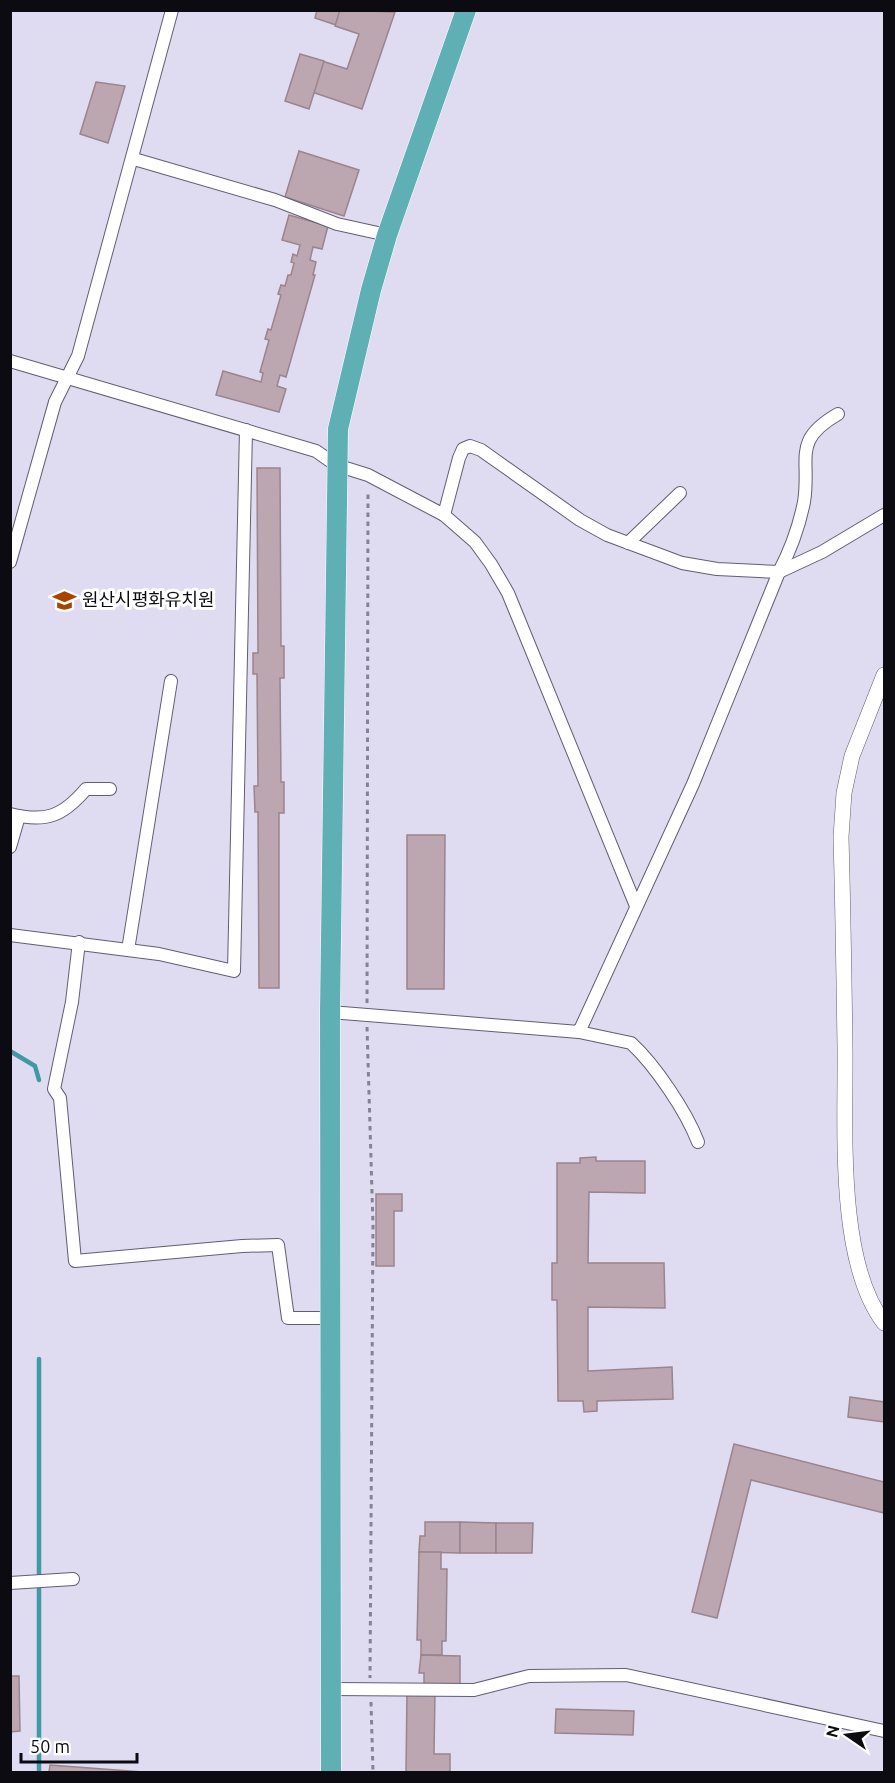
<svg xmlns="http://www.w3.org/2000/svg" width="895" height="1783" viewBox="0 0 895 1783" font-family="Ubuntu,'Noto Sans KR',sans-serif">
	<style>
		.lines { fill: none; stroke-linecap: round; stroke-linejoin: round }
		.stream { stroke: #4099a3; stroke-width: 4.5 }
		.building { fill: #bca6af; stroke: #9a848d; stroke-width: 1.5 }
		.minor-casing { stroke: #615e70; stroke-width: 14 }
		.tertiary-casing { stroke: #615e70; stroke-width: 16 }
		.trunk-casing { stroke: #fff; stroke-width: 21 }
		.path { stroke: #858393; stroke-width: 3; stroke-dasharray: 4.5 4.5; stroke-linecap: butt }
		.minor { stroke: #fff; stroke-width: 12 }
		.tertiary { stroke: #fff; stroke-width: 15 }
		.trunk { stroke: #5eb0b4; stroke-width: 20 }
		.labels { text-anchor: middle; stroke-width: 6; stroke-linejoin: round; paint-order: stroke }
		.poi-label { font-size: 18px; fill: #0c0b12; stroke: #fff; text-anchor: start }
	</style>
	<rect width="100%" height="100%" fill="#dfdcf2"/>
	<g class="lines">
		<g class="stream">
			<path d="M10,1051L35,1066L39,1080"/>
			<path d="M39,1772V1359"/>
		</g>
	</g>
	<g class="building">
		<path d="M317,10H344L339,26L315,18Z"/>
		<path d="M340,10L395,12L362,109L312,92L322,61L347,69L359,34L335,26Z"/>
		<path d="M300,54L324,61L309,109L285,101Z"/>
		<path d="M96,82L125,86L108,143L80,134Z"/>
		<path d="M299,151L359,170L344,216L285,197Z"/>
		<path d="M289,215L328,226L322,249L313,247L310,260L316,262L313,275H315L286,377L280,375L277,386L286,389L279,412L216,395L223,371L261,382L263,373L260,372L269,340L265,339L268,329L271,330L281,295L278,294L281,285L285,286L288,275H291L294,263L291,262L293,254L297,256L300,245L282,240Z"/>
		<path d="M257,468H280L281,646H284V678H280L281,782H284V813H279V988H259L258,812H255L254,786H258L257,674H253V653H258Z"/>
		<path d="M407,835H445L444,989H407Z"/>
		<path d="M596,1157V1161H645V1193L589,1192L588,1263H664L665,1308L588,1307V1371L672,1367L673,1399L597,1401V1411L584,1412L583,1401H558L557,1300H552V1263H557V1163H580V1158Z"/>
		<path d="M376,1194H402V1211H394V1266H376Z"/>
		<path d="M850,1397L884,1402V1422L848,1417Z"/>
		<path d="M734,1444L884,1482V1513L751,1480L717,1618L692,1612Z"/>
		<path d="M425,1522H460V1553L419,1552L420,1536H425Z"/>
		<path d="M460,1522L496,1523V1553H460Z"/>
		<path d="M496,1523H533L532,1553H496Z"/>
		<path d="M419,1552H441V1569H447L446,1641H442V1655H421V1640H417Z"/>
		<path d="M421,1655L460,1656V1686H424V1673H419Z"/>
		<path d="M10,1676H19L20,1731L10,1732Z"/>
		<path d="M407,1690L435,1691L434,1754H450V1772H406Z"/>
		<path d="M556,1709L634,1711L633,1735L555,1733Z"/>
		<path d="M50,1765L143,1772H49Z"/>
	</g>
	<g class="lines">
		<defs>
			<g id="minor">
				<path d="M134,159L275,200L337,224L387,235"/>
				<path d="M10,361L316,451L336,465L368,475L444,515L475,542L491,564L508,593L636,906"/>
				<path d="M444,515L459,458L463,449L470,446L481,450L580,520L607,535L682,563L717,569L779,572L822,552L884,515"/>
				<path d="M628,543L680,493"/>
				<path d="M10,562L55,402L78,356L172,10"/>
				<path d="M10,814C46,823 63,816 86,789H110"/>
				<path d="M10,847L19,816"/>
				<path d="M10,935L159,954L234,971L246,430"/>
				<path d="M79,942L72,1002L54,1089L60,1098L75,1261L242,1246L278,1245L288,1318H330"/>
				<path d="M128,950L171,681"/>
				<path d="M330,1012L579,1032L693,784L779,572C791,549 799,527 804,502C811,458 791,441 838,414"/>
				<path d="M579,1032L631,1043C655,1065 686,1111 698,1142"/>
				<path d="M10,1583L73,1579"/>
				<path d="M331,1689L474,1690L529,1676L626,1675L884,1731"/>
			</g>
			<path id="tertiary" d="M884,675L852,756L844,793L841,837C843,907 844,977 845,1047C846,1124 836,1260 884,1323"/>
			<path id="trunk" d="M331,1772L330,1012L338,429L371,290L387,235L466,10"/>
		</defs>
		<use href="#minor" class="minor-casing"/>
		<use href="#tertiary" class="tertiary-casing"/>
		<use href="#trunk" class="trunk-casing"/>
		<g class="path">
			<path d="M367,1003L368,490"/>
			<path d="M367,1027L373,1225L370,1678"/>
			<path d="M371,1702L373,1772"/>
		</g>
		<use href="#minor" class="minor"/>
		<use href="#tertiary" class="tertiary"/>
		<use href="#trunk" class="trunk"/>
	</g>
	<defs>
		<symbol id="school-bare" viewBox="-9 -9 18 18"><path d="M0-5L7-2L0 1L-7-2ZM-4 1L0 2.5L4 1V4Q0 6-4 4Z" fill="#a74500" stroke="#fff" stroke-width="2.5" paint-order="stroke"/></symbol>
	</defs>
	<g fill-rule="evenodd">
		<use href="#school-bare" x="48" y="584" width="33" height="33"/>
	</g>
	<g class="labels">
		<g class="poi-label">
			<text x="82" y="606">원산시평화유치원</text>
		</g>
	</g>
	<rect width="895" height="1783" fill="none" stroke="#0c0b12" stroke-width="24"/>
	<g transform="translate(847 1735) rotate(284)" stroke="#ffffff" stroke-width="4.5" paint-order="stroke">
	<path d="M0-4.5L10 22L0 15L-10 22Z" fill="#0c0b12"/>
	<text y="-9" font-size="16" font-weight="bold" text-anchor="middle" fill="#0c0b12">N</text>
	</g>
	<path d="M21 1753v9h116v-9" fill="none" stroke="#0c0b12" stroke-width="3"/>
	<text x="30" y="1753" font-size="18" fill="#0c0b12" stroke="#ffffff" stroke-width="4.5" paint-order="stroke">50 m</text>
</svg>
